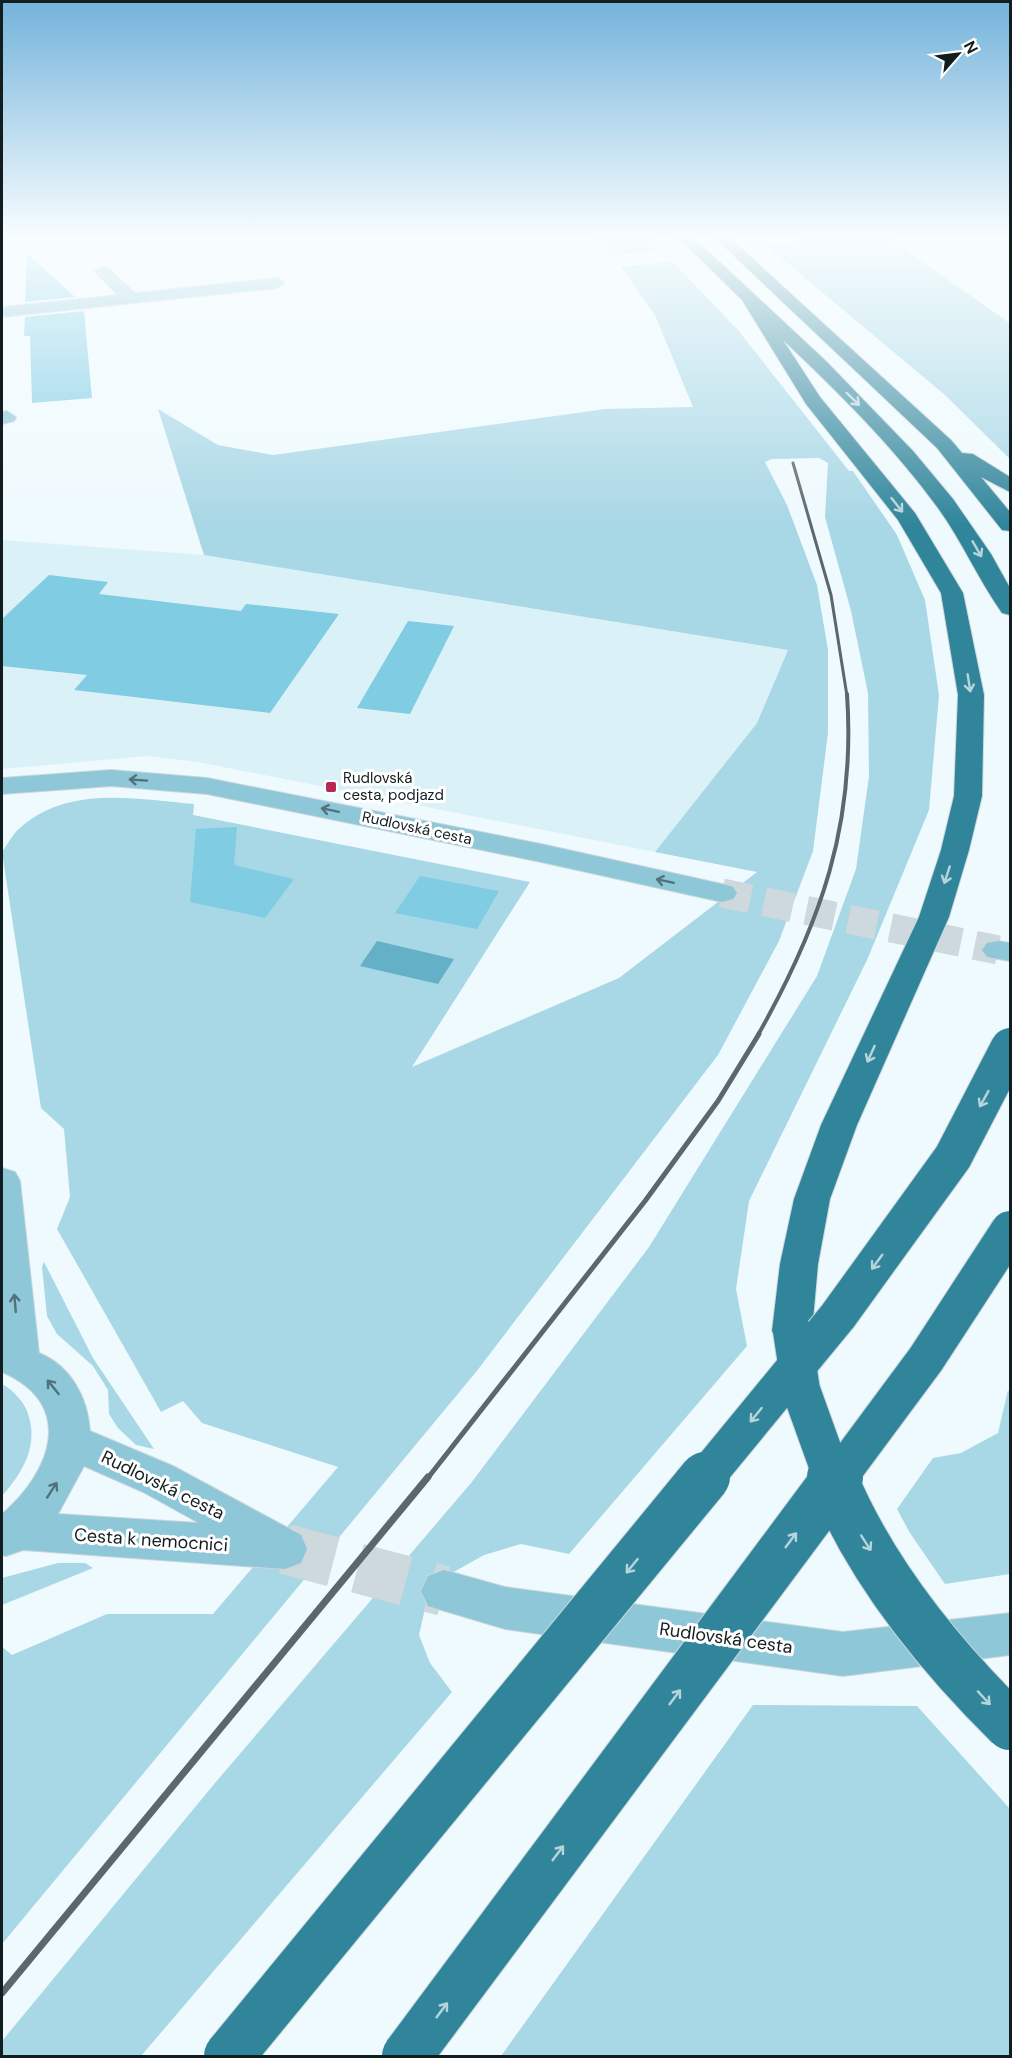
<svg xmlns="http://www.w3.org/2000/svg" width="1012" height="2058" viewBox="0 0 1012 2058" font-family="'DM Sans',sans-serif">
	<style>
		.built { fill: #daf1f8 }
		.green { fill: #a8d7e5 }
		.water { fill: #64b1c7 }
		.building { fill: #7fcce3 }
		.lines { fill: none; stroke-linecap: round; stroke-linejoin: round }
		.minor-tunnel { stroke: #ced9dd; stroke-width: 29; stroke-dasharray: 29 14; stroke-linecap: butt }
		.tertiary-tunnel { stroke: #ced9dd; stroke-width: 50; stroke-dasharray: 50 25; stroke-linecap: butt }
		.minor-casing { stroke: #ccd7da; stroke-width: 2 }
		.tertiary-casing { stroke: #ccd7da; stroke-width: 2 }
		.motorway-casing { stroke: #ccd7da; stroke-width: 2 }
		.minor { fill: #8ec7d8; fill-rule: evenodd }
		.tertiary { fill: #8ec7d8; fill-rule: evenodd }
		.motorway { fill: #31859b; fill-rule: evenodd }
		.rail-far3 { stroke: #5c676b; stroke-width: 3 }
		.rail-far2 { stroke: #5c676b; stroke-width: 4 }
		.rail-far1 { stroke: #5c676b; stroke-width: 5 }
		.rail { stroke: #5c676b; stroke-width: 7 }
		.motorway-bridge-far1-casing { stroke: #ccd7da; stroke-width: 40; stroke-linecap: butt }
		.motorway-bridge-casing { stroke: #ccd7da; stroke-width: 52; stroke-linecap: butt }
		.motorway-bridge-far1 { stroke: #31859b; stroke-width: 38 }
		.motorway-bridge { stroke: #31859b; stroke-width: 50 }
		.oneway { stroke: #b7d4dc }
		.oneway2 { stroke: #50727c }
		.poi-dot { fill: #b82855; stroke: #fff; stroke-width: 2 }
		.labels { text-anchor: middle; stroke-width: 6; stroke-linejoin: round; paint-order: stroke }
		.poi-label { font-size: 15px; fill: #121d20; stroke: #fff; text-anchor: start }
		.street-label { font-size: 15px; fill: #121d20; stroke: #fff }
		.near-street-label { font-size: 18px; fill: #121d20; stroke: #fff }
	</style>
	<rect width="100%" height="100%" fill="#effafe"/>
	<path class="built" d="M2,540L204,555L788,650L757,723L655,852L198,762L148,756L2,769Z"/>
	<g class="green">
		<path d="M594,237H647L660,250L611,256Z"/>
		<path d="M818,237L889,239L1010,323V459L945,395L768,247Z"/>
		<path d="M672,261L738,330L849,471H853L897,535L925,600L939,695L929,810L867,960L749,1201L736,1289L747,1346L569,1554L521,1544L484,1555L443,1578L427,1600L419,1635L430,1663L452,1692L141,2056H2V2041L215,1783L471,1483L649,1247L817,976L856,869L869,776L868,693L851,611L825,517L828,463L819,458L772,459L765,462L787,505L817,585L828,650V733L813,851L779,941L718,1055L476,1372L2,1944V1647L12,1655L107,1614H213L338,1467L202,1423L183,1401L161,1412L57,1229L70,1197L64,1129L41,1108L2,852C8,844 13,833 21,827C69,785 136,799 194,804L193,815L530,882L412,1067L619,978L757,872L655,852L757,723L788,650L204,555L158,409L218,445L273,455L605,409L693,407L655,315L621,267Z"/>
		<path d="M44,1262L93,1358L154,1449L136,1445L118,1428L109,1414L108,1390L93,1366L57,1334L47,1316L42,1267Z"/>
		<path d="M2,1384C12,1389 23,1401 27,1411C40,1444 23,1472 2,1496Z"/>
		<path d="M1008,1390L1010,1394V1574L945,1584L910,1533L897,1509L933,1458L961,1453L998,1433Z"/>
		<path d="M58,1563H85L93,1568L2,1605V1578Z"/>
		<path d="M753,1705L917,1706L1010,1809V2056H501Z"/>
	</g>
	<path class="water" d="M377,941L454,959L438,984L360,966Z"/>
	<g class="building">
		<path d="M27,253L75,297L25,302Z"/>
		<path d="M84,311L92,398L32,403L30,336H24L25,317Z"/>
		<path d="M49,575L108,582L99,594L241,611L246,604L339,614L270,713L74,690L87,675L2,666V619Z"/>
		<path d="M408,621L454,626L410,714L357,708Z"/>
		<path d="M237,827L234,865L294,879L265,918L190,902L196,829Z"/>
		<path d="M420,876L499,891L477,929L395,913Z"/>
	</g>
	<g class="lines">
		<path class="minor-tunnel" d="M722,893L998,950"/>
		<path class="tertiary-tunnel" d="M285,1549L444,1591"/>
		<defs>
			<g id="minor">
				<path d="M102,266L108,268L135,293L277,278L285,283L277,288L2,317V307L118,295L94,271Z"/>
				<path d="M7,411L16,417L14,421L2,424V412Z"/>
				<path d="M111,770L207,778L541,844L722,884L733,887L737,893L733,899L722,902L541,862L207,794L111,786L2,794V778Z"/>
				<path d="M998,941L1010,943V961L987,957L982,950L987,943Z"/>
			</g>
			<g id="tertiary">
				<path d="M2,1168L15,1172L20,1181L39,1353C71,1366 88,1398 90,1431L173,1466L301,1535L307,1549L301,1563L285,1569L23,1550L6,1556L2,1555V1514C52,1471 76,1404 2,1372ZM84,1466L143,1492L199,1523L58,1514Z"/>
				<path d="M444,1570L505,1587L843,1632L1010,1613V1655L843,1676L505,1629L428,1606L421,1591L428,1576Z"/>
			</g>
			<g id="motorway">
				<path d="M678,237H693L826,361L913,451L953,499L991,554L1010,588V615L1002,613C978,579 962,541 938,508C893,446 838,392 783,340L820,397L915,513L963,593L984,695L982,796L969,850L949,917L857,1125L830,1199L818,1264L812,1331L806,1342L792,1347L778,1342L772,1331L780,1264L794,1199L821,1125L919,917L941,850L954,796L958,695L941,593L898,520L806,404L742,300Z"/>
				<path d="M714,237H729L951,440L962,453L973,454L1010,477V492L981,477L1010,512V531L1002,530L937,448Z"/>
			</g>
		</defs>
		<use href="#minor" class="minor-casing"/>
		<use href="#tertiary" class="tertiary-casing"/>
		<use href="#motorway" class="motorway-casing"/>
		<use href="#minor" class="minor"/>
		<use href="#tertiary" class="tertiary"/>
		<use href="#motorway" class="motorway"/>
		<path class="rail-far3" d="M793,463L831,595L847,696"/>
		<path class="rail-far2" d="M758,1035C821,923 856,824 847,694"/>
		<path class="rail-far1" d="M427,1479L645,1201L718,1101L759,1034"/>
		<path class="rail" d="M2,1993L428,1477"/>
		<defs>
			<g id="motorway-bridge-far1">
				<path d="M792,1331L801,1390L833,1479"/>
				<path d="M704,1479L838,1316L953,1157L1010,1047"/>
				<path d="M837,1479L926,1359L1010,1230"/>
			</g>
			<g id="motorway-bridge">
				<path d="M832,1477C871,1572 938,1654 1010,1725"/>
				<path d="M229,2056L705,1477"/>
				<path d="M407,2056L838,1477"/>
			</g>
		</defs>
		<use href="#motorway-bridge-far1" class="motorway-bridge-far1-casing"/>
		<use href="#motorway-bridge" class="motorway-bridge-casing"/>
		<use href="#motorway-bridge-far1" class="motorway-bridge-far1"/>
		<use href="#motorway-bridge" class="motorway-bridge"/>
	</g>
	<defs><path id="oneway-shaft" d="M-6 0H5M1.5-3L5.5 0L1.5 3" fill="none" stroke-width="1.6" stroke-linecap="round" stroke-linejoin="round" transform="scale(1.5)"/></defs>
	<g class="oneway">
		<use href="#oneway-shaft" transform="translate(853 399) rotate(44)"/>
		<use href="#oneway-shaft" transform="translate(897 505) rotate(52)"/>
		<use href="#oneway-shaft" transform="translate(977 549) rotate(60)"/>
		<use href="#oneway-shaft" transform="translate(969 683) rotate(81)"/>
		<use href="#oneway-shaft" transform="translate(947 875) rotate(108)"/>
		<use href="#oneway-shaft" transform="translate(871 1054) rotate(114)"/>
		<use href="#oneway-shaft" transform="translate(984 1099) rotate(119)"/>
		<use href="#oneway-shaft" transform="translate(877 1262) rotate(126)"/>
		<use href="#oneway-shaft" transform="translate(756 1415) rotate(129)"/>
		<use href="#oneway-shaft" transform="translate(791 1540) rotate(-53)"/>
		<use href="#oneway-shaft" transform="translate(866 1543) rotate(57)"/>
		<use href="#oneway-shaft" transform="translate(632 1566) rotate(129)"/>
		<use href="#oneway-shaft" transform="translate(675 1697) rotate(-53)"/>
		<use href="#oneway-shaft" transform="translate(984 1698) rotate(47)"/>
		<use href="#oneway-shaft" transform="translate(558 1853) rotate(-53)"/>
		<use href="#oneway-shaft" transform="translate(442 2010) rotate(-53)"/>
	</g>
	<g class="oneway2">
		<use href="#oneway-shaft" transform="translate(138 780) rotate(-176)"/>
		<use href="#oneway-shaft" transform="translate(330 810) rotate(-168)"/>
		<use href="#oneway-shaft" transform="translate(665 881) rotate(-168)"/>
		<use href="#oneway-shaft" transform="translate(15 1303) rotate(-95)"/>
		<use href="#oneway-shaft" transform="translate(53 1387) rotate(-129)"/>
		<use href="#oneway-shaft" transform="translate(52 1490) rotate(-57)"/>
	</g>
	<linearGradient id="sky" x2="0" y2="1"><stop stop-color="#73b3db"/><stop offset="0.45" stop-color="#f8fdff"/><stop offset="1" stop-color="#f8fdff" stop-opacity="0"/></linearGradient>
	<rect width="1012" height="525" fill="url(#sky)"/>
	<rect class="poi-dot" x="325" y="781" width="12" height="12" rx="3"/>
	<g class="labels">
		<g class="poi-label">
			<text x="343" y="783">Rudlovská<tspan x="343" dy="17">cesta, podjazd</tspan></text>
		</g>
		<g class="street-label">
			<text transform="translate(417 828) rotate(12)" y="5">Rudlovská cesta</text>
		</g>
		<g class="near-street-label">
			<text transform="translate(163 1485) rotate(26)" y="6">Rudlovská cesta</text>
			<text transform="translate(151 1540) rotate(4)" y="6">Cesta k nemocnici</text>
			<text transform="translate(726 1638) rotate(8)" y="6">Rudlovská cesta</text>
		</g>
	</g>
	<rect width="1012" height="2058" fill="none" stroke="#121d20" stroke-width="6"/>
	<g transform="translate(958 54) rotate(62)" stroke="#ffffff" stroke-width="4.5" paint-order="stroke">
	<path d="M0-4.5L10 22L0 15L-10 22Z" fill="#121d20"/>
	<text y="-9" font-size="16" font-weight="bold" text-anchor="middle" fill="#121d20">N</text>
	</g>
</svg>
